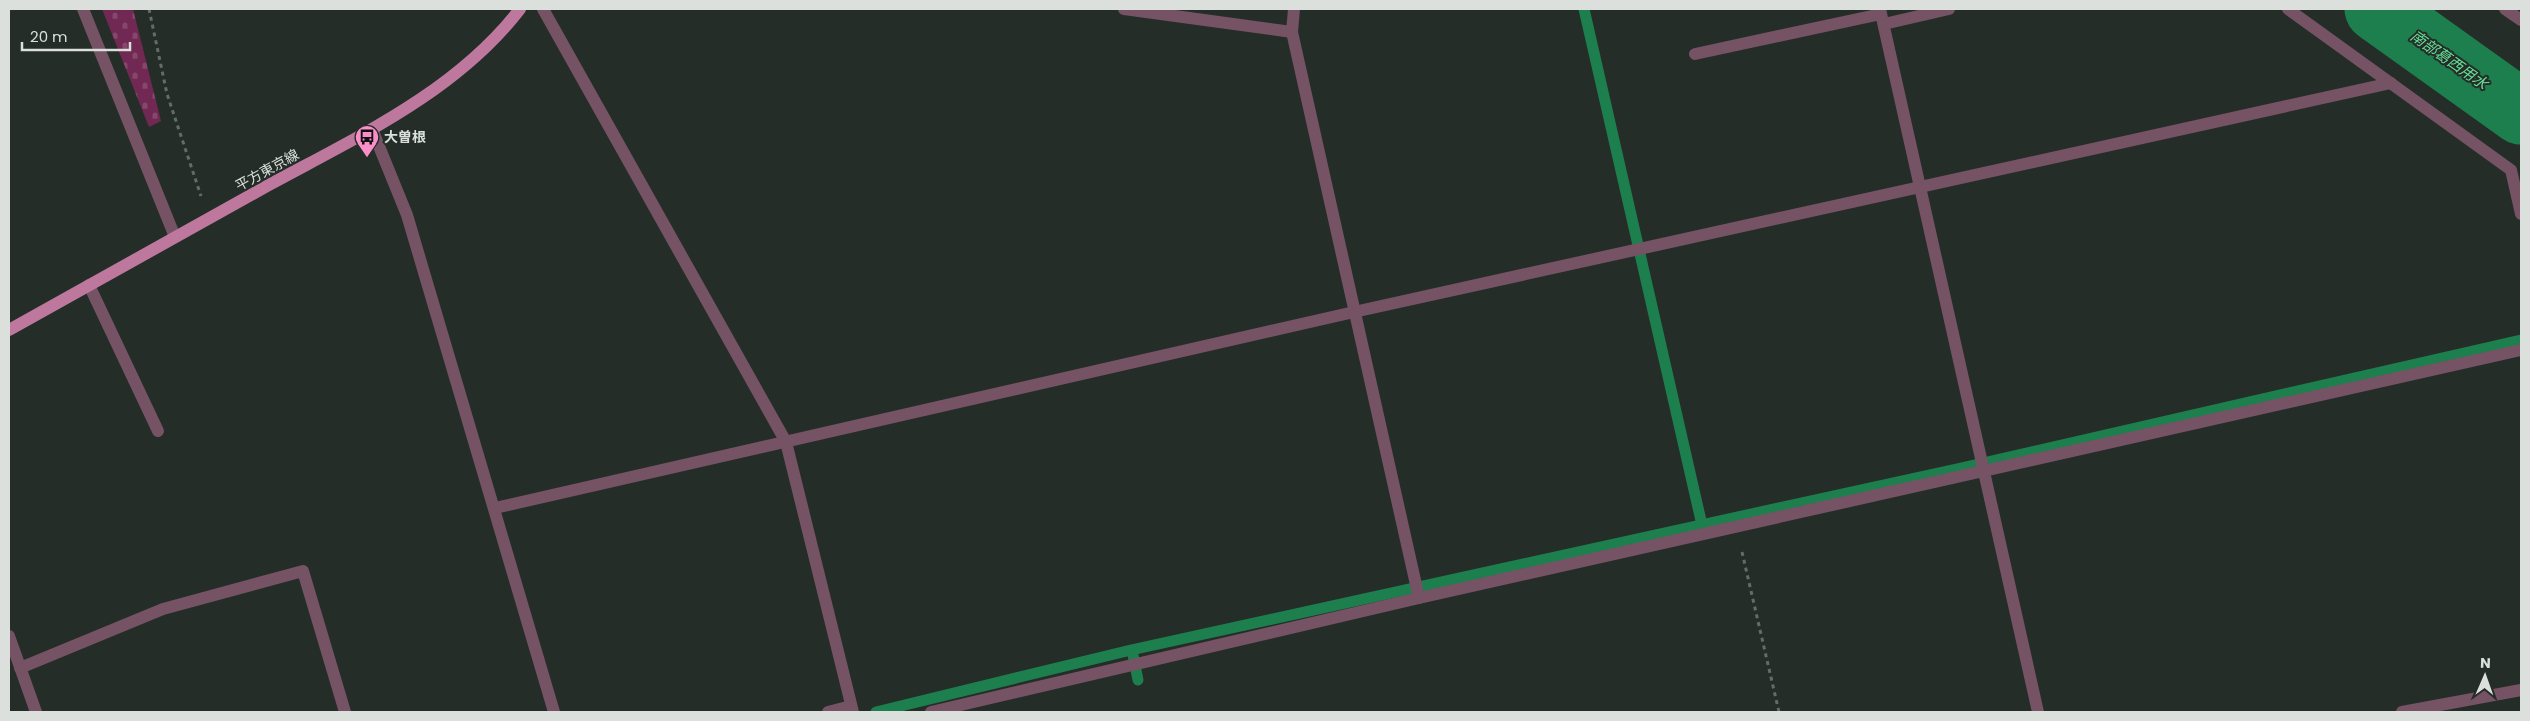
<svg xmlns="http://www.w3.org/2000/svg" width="2530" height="721" font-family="Poppins,'Noto Sans JP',sans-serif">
  <defs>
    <pattern id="cemetery-stones" width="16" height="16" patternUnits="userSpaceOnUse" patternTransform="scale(1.25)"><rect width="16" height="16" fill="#712853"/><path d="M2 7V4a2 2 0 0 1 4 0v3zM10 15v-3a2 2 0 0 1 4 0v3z" fill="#85476b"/></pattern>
  </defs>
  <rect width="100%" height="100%" fill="#242d27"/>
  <path fill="url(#cemetery-stones)" d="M102,9H133L161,121L149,127Z"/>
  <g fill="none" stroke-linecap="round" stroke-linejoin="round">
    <g stroke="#1d7f4d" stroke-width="11">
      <path d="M1584,9L1702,525"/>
      <path d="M1133,655L1138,680"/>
      <path d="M876,712L1131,650L1961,468L2521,340"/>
    </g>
    <path stroke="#1d7f4d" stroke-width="65" d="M2377,9L2521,112"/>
    <g stroke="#646c66" stroke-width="3" stroke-dasharray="4 4" stroke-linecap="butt">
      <path d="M149,9L167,94L201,196"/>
      <path d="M1742,552L1779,712"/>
    </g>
    <g stroke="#755264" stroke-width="12">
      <path d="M83,9L175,237"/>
      <path d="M543,9L786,442L853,712"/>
      <path d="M1124,9L1292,32"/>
      <path d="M1880,9L2038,712"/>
      <path d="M2288,9L2511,170L2521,214"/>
      <path d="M2505,9L2521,20"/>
      <path d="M1884,24L1949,9"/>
      <path d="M1695,54L1881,14"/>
      <path d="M372,129L407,215L554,712"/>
      <path d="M89,285L158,431"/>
      <path d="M495,508L1354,312L2391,83"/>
      <path d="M1419,598L2521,350"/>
      <path d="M9,636L36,712"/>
      <path d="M20,668L163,609L303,571L345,712"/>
      <path d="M828,712L851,706"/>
      <path d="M931,712L1419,598L1292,32L1294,9"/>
      <path d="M2402,712L2521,690"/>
    </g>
    <path stroke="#be789e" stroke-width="12" d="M9,330C95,282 181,234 267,186C357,137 456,92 520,9"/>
  </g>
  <defs>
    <g id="bus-pin" transform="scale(1.25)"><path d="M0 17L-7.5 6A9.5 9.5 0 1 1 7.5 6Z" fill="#f98fca" stroke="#242d27"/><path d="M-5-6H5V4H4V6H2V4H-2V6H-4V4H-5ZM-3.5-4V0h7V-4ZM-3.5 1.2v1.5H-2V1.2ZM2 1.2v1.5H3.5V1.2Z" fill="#111"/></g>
  </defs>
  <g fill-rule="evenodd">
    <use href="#bus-pin" x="367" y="137"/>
  </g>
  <g text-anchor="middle" stroke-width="4" stroke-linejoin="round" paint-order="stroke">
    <g font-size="14" font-weight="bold" fill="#dbe0dc" stroke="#242d27" text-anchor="start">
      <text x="384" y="142">大曽根</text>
    </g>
    <g font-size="14" fill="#dbe0dc" stroke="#242d27">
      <text transform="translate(267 170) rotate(-29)" y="5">平方東京線</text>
    </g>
    <g font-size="15" font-style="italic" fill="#66df99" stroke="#242d27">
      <text transform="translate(2449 60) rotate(35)" y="5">南部葛西用水</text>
    </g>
  </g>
  <rect width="2530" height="721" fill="none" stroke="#dbe0dc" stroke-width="20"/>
  <g transform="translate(2485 676) rotate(2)" stroke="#242d27" stroke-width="4" paint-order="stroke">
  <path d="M0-4L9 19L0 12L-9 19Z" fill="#dbe0dc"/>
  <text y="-8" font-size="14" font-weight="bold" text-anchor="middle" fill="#dbe0dc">N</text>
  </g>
  <path d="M22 42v8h108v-8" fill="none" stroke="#dbe0dc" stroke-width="2.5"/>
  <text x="30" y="42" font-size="15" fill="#dbe0dc" stroke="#242d27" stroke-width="4" paint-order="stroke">20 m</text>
</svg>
